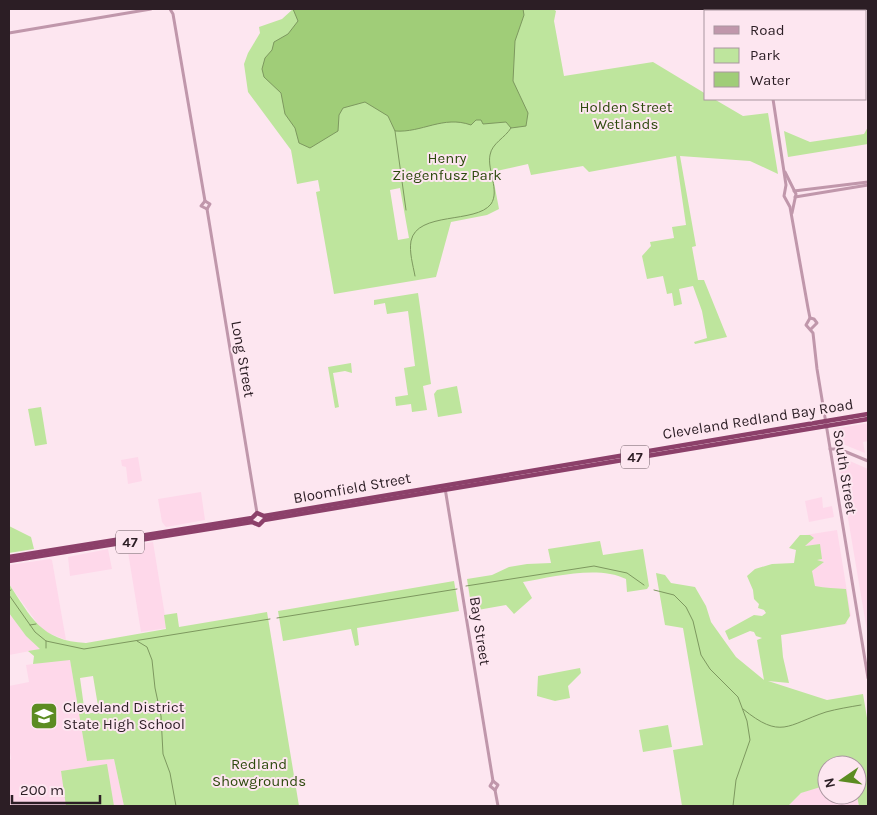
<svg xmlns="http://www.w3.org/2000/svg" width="877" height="815" font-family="Karla,sans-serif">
  <rect width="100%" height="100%" fill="#fde6f0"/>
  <g fill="#fed8ea">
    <path d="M868,423V441L863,442L865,453L835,441L833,429Z"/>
    <path d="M138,457L142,481L128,484L126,467L122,466L121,460Z"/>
    <path d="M843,458L868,469V637L839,465V460Z"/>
    <path d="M201,492L205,520L166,527L162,522L158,499Z"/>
    <path d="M822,497L823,508L832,506L834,517L809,522L805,501Z"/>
    <path d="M837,530L851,616L846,617L847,624L815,629L799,536Z"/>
    <path d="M153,542L167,628L141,632L127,546Z"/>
    <path d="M108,549L112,569L70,576L68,557Z"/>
    <path d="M50,559L52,560L66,640L43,631L9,584V565Z"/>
    <path d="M9,613L26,636L41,649L9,655Z"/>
    <path d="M67,659L70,660L87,761L114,759L124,806H9V760L11,759L9,746V686L29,682L26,665Z"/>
    <path d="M824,784L827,785V795H837L839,797L857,795L859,806H788L801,793Z"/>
  </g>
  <g fill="#bee59d" fill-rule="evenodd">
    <path d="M293,9H553L556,11L554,21L564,76L653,62L706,94V99H714L743,116L768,113L778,174L750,161L680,156L696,246L692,247L698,280H704L727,337L695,344L694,342L707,338L702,311L693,286L679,289L682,304L674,306L672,293L667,294L663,276L647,279L642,256L651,246L650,242L674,238L672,227L686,225L676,156L589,172L583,166L531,175L528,164L492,172L499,209L487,215L451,222L436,277L334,294L316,192L320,191L318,180L297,184L291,150L248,92L244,64L248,53L260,33L259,27L282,19ZM400,188L409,238L398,240L390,190Z"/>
    <path d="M868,127V144L788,157L784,131L810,142L864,134Z"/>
    <path d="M418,293L431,384L423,386L427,410L412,412L411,404L396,406L395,397L408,395L404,368L415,366L408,311L387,314L385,303L374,305V300Z"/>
    <path d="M351,363L352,373L345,371L333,373L339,407L335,408L328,367Z"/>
    <path d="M457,386L462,413L438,417L434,394L437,390Z"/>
    <path d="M41,407L47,444L35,446L28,409Z"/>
    <path d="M9,526L31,537L34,549L9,553Z"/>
    <path d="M800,535H810L814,538L805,546L820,544L822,559L817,560L824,562L812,571L815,586C825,588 836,588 846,589L850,616L845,624L781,635L783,657L789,683L768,681L827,700L863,694L868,724V806H859L857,796L839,797L837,795H857V765H827V785L801,793L788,806H682L673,750L703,745L683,628L665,625L656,573L665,575L671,583L695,587L706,606L711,622L736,657L764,680L757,640L762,638L756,636L754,632L750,631L729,640L725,631L754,615L762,616L766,613L764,610L758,608L759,604L754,599L753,590L747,576L755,569L772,564L794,563L796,550L789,548Z"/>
    <path d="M600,541L603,555L643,549L649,586L647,589L627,592L626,579C598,565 552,577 523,582L532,598L514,614L506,605L472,611L467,579L492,575L509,567L527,564L551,563L548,549Z"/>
    <path d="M454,581L459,611L357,628L359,645L355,646L351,629L283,641L278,611Z"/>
    <path d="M9,584C31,617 41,641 86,643L166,629L164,615L177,613L179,627L267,612L299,806H124L114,759L87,761L70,660L33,664L34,656L28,651L40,649L26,636L9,613ZM93,676L99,712L85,714L80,678Z"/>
    <path d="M580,668L581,673L568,686L570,698L555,701L537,696L538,676Z"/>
    <path d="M668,725L672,747L643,752L639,730Z"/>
    <path d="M107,764L114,806H66L61,771Z"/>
  </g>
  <path fill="#a0cd78" stroke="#7d985f" d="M293,9H523L524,15L515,41L513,81L528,113L526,126L511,128L506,122L483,124L481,120H476L471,125C443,115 422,133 395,131L388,116L365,102L343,108L339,115L338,131L310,148L299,143L295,128L285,114L281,93L264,77L262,69L265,58L272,50L274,42L288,34L298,21Z"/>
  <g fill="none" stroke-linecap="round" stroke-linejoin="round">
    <g stroke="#7d985f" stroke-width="1">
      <path d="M395,131L406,210"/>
      <path d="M415,276C413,265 409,252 411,241C417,211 476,224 491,204C500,191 487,170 490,155C492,143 505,138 511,128"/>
      <path d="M466,586L594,566L627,573L644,585"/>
      <path d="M654,590L674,595L686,607L693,621L701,655L710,669L738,697L747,721L750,740L736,780L733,806"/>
      <path d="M9,591L11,590"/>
      <path d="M9,595L35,632L46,641L84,649L270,619"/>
      <path d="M277,618L457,589"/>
      <path d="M30,625L36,624"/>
      <path d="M46,641V648"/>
      <path d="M137,641L147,647L152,660L155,688L161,716L163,754L170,773L176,806"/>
      <path d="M743,709C781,740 787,725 826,712C837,709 849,707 861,705"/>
    </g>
    <g stroke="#c097ab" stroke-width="3">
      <path d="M170,9L173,14L205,201"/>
      <path d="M759,9V11"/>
      <path d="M9,33L151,9"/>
      <path d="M773,99L786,185L784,196L790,207L808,308L810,318L806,325L813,333L817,369L868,678"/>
      <path d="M785,172L796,194L792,213"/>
      <path d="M794,191L868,182"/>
      <path d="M795,197L868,185"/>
      <path d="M205,201L201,206L207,209"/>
      <path d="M205,201L210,204L207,209"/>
      <path d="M207,209L257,513"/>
      <path d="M810,318L814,319L817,323L811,329"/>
      <path d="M830,449H839L868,461"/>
      <path d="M445,488L493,781"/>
      <path d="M493,781L498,785L495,790"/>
      <path d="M493,781L490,786L495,790"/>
      <path d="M495,790L498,806"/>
    </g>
    <g stroke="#8c406a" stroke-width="4.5">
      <path d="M9,557L252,518L257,513L264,516L868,414"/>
      <path d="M9,561L252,522L259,525L264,520L868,419"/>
    </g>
  </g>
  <defs>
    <g id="school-square" transform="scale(1.4375)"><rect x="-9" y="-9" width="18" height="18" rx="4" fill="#5b8c22" stroke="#fde6f0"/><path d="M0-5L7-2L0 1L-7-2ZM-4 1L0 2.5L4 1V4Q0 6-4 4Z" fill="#fff"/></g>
  </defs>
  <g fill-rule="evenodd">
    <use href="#school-square" x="44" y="716"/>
  </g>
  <g text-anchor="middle" stroke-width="4" stroke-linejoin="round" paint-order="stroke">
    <g fill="#fde6f0" stroke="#6b5a62" stroke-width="1">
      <rect x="621" y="445.5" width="28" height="23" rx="4"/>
      <rect x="116" y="530.5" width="28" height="23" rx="4"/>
    </g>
    <g font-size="14" font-weight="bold" fill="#2c1e25">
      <text x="635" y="462">47</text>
      <text x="130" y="547">47</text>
    </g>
    <g font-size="15" fill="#2e4a0e" stroke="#fde6f0">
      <text x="626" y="112">Holden Street<tspan x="626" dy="17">Wetlands</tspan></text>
      <text x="447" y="163">Henry<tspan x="447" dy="17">Ziegenfusz Park</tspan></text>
      <text x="259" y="769">Redland<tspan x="259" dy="17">Showgrounds</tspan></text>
    </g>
    <g font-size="15" fill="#2c1e25" stroke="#fde6f0">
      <text transform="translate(243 359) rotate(80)" y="5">Long Street</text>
      <text transform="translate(758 419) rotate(-9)" y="5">Cleveland Redland Bay Road</text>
      <text transform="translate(845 472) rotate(81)" y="5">South Street</text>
      <text transform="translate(352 488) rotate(-10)" y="5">Bloomfield Street</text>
      <text transform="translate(480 631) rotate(81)" y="5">Bay Street</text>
    </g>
    <g font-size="15" fill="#2c1e25" stroke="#fde6f0" text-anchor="start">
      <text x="63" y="712">Cleveland District<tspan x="63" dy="17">State High School</tspan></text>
    </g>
  </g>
  <rect width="877" height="815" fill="none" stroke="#2c1e25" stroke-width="20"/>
  <rect x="704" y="10" width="162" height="90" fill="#fde6f0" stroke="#a9969f"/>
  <rect x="714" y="26" width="25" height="8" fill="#c097ab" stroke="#a9969f"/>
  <text x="750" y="35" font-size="15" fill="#2c1e25">Road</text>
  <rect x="714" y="48" width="25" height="15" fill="#bee59d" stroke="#a9969f"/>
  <text x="750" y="60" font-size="15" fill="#2c1e25">Park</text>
  <rect x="714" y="72" width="25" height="15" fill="#a0cd78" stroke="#a9969f"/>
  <text x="750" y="85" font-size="15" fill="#2c1e25">Water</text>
  <g transform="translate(842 780) rotate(257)"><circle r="24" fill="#fde6f0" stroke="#a9969f"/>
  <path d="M0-4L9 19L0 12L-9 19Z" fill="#5b8c22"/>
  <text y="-8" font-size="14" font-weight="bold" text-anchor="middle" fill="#2c1e25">N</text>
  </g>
  <path d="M12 795v8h88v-8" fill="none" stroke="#2c1e25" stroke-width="2.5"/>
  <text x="20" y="795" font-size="15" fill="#2c1e25" stroke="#fde6f0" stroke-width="4" paint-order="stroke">200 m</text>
</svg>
